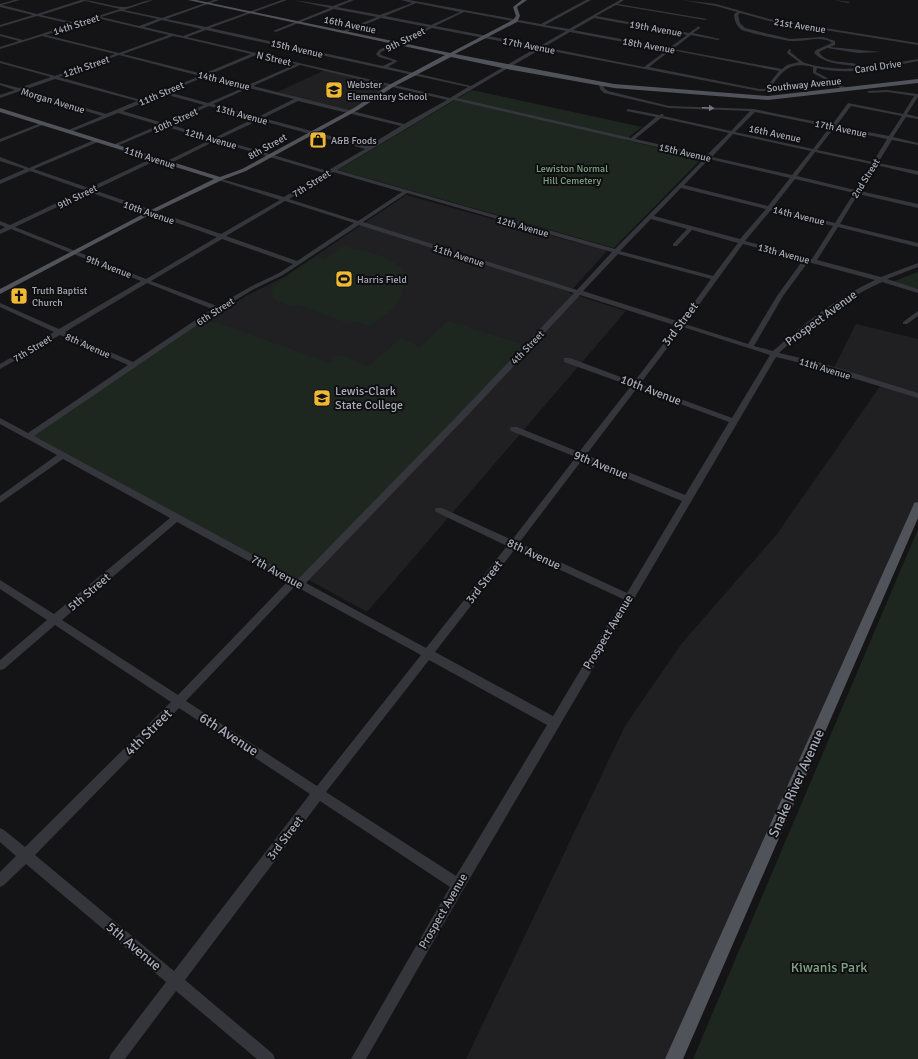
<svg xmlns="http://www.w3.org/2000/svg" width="918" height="1059" font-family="Signika,sans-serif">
  <rect width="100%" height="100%" fill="#141416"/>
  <g fill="#202023">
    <path d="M325,70L391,86L351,112L275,93Z"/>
    <path d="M406,195L607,251L569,293L626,311L367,612L300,575L146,363L246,296L284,277Z"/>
    <path d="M856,324L918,339V506L674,1059H466L625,726L682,643L777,534L881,385L833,370Z"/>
  </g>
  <g fill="#1e2620">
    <path d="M472,90L642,127L625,140L702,158L614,248L338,170Z"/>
    <path d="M343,246C363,251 388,254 403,270C403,276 403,283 403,289C401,306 381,317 369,326L354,321L350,324L298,304L293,307L273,299L272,287L315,257L324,260Z"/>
    <path d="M918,272V290L892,282Z"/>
    <path d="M204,318L330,363L338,354L368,366L401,338L419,347L448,321L528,346L299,584L28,436Z"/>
    <path d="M918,529V1059H693Z"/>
  </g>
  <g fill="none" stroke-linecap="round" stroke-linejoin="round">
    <g fill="#35363b" fill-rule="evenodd">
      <path d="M14,0H20L2,5L37,14L81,0C94,0 116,8 125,7C135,6 143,0 153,0L124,10L162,18L214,0H219L166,19L206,27L282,0H287L210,28L383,66L393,61L379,57L376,54L379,50L428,27L381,18L344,33L343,31L377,17L334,9L276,32L273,31L330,8L293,0L333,6L349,0H354L337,7L380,15L412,3L401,0H409L541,24L586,0H591L545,25L569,29L620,0H624L618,4L707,19L705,20L616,5L596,16L689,33L699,26L700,28L693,33L720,39L718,40L691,35L673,49L782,69L787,65L799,62L787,53L789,49L791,50L790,52C795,55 800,61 805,63C842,75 881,65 918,59V61C885,67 850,76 817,68L816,72L846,88L844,90L813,73V67C788,61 782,72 768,91H759L541,49L457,98L631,138L656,117L626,111L628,109L659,115L662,114L664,115L663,116L731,131L750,111L669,108L604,93L600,89L599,83H603L604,88L608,91L669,106L754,109L832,125L848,103L903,114L914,96L887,92L869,93L867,91L887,90L918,94V97L907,114L918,117V119L906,117L893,137L918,143V145L892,140L878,163L918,171V175L876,165L860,191L918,204V208L858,194L840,224L918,243V247L838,227L817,260L881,277L918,263V267L887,279L918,289V293L882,282C844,299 810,324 779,353L818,362L918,393V398L813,366L776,357L463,890L366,1059H351L450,887L320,801L185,980L273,1054L275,1059H257L176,991L125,1059H109L111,1054L166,982L26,864L4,885L0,887V872L16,856L0,842V828L4,830L25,847L171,702L55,625L4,669L0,670V660L47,620L0,589V580L54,614L170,518L63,459L0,503V496L57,455L0,424V418L28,433L128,365L60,335L0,369V364L54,332L0,307V303L59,329L141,281L11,229L0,234V230L5,227L0,225V221L10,225L84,190L30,171L0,184V180L25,169L0,161V157L29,168L94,140H98V142L34,169L89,188L153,158H157V160L94,190L221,234L280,200L218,180V178L284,197L324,173L215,141L167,165L164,163L165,162L210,140L164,126L115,147H113V145L159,125L118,113L68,133H66V131L102,116L20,91L0,98V95L15,90L0,85V83L19,88L51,77L0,63V61L55,76L115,54L42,36L0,49V47L19,41L0,36V34L23,40L72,24L37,16L0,27V25L33,15L0,7V4ZM85,1L120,9L76,23L41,15ZM416,3L460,12L431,25L385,16ZM120,11H121L158,19L139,26L101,17ZM464,12L566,31L540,46L435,26ZM97,18L169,35L119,53L46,35ZM594,18L687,35L669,48L573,30ZM162,20L202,29L183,36L144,27ZM432,28L536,48L471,86L388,67L398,61L381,55L380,54L381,52ZM206,30L468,87L450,98L187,37ZM570,32L667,50L644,67L544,47ZM173,36L183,38L251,54L203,74L123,54ZM671,50L779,71L765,89H759L649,67ZM119,55L200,76L141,100L59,77ZM256,55L296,64L248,85L208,75ZM300,65L447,100L404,124L253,86ZM204,77L245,87L208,103L168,92ZM55,79L137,101L106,114L24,90ZM249,88L294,99L258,117L213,104ZM164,94L204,105L163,123L123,111ZM454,100L705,158L615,249L337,170ZM298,101L401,126L368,146L263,118ZM209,106L255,118L214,138L168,124ZM851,106L902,116L889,136L836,126ZM755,112L830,127L813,149L735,132ZM661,118L729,133L707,155L635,139ZM259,120L365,149L327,171L219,139ZM834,128L887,139L873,162L817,150ZM733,134L811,151L792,175L712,157ZM815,152L871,164L855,190L797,176ZM709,159L790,178L768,206L684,185ZM333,172L402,192L358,221L289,199ZM795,179L854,193L835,223L773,207ZM681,188L766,209L740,239L654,216ZM89,192L217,237L146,279L15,227ZM407,193L597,248L612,252L577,290L363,222ZM285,201L354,223L297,261L226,236ZM771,210L833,226L812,259L745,241ZM651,219L687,229L673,244V246H677L692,230L738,243L713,276L620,251ZM359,225L574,293L462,411L298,579L34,436L219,310L254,289L283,275ZM222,239L293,264L279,273L250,287L217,306L151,281ZM743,244L803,260L777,296L748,344L685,324ZM618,254L711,279L680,322L583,291ZM808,262L875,280C837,298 804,323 773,351L754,346L783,296ZM147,283L212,309L133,362L65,332ZM580,295L677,326L634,382L570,358H564V362L631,386L579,452L517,427H511L510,429L511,431L576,457L512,540L442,508H436L435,510L436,512L507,546L426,648L306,583L468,415ZM683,327L770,355L732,418L640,384ZM637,388L729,422L685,495L586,455ZM582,460L682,501L627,593L519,543ZM177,522L287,582L178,695L62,620ZM515,549L623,599L553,716L435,652ZM295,586L421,655L317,786L186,701ZM429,660L547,725L456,876L326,792ZM179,708L310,794L174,971L35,855Z"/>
      <path d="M682,0L716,4L769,19L918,43V45L769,21L740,13L738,15L740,23L745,28L790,39L823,37L835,41V45L830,47L881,52L858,53L827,48L819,52C825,65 850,60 862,66L860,67C845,64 826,65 814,53L816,50L832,43C822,35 805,42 793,41C786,41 749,33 742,30C737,27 734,20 734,14L737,12L716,6Z"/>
      <path d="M834,0L850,2L848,3Z"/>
      <path d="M41,123L45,124L0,142V139Z"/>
      <path d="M918,311V316L907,324H903V322Z"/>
    </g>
    <g fill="#51535a" fill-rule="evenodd">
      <path d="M188,0H196L450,53L513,20L516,16L513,7L522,0H527L517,7L520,16L517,22L455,54L614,84L768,96L918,79V83L768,100L614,88L507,69L451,57L393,87L358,110L246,171L222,180L153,213L0,294V289L149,211L214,179L0,112V108L220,177L242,169L354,108L389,85L445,55Z"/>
      <path d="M918,502V518L683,1059H665L913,506L914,503Z"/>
    </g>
  </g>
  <defs><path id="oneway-solid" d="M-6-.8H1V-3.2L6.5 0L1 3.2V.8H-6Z"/></defs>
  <use fill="#73767f" href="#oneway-solid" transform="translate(708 108) rotate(2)"/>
  <defs>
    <g id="school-square" transform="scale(0.9)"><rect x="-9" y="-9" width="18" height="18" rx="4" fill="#eeb934" stroke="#0f0f11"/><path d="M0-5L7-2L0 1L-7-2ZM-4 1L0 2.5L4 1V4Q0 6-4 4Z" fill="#111"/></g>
    <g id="shop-square" transform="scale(0.9)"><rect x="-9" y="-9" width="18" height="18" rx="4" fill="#eeb934" stroke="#0f0f11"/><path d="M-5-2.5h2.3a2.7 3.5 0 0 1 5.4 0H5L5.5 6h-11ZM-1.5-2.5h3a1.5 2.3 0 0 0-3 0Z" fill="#111"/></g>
    <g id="stadium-square" transform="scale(0.9)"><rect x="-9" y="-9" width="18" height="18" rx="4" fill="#eeb934" stroke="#0f0f11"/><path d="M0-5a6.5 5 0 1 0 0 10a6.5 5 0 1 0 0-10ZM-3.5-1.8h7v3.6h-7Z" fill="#111"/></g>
    <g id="church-square" transform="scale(0.9)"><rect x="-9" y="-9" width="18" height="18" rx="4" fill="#eeb934" stroke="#0f0f11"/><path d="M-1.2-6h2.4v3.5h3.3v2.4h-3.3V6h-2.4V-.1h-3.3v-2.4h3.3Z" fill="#111"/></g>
    <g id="university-square" transform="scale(0.9)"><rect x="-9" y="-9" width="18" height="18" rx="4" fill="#eeb934" stroke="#0f0f11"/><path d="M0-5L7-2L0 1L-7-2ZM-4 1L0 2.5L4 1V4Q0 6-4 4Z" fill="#111"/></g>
  </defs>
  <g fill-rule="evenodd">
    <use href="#school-square" x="334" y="90"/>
    <use href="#shop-square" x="318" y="140"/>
    <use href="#stadium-square" x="344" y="279"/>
    <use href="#church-square" x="19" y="296"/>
    <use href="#university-square" x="322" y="398"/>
  </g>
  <g text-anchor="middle" stroke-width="4" stroke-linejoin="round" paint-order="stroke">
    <g font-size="10" fill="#a6aab6" stroke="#0f0f11">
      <text transform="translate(76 24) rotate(-18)" y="4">14th Street</text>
      <text transform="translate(350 24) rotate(12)" y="4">16th Avenue</text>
      <text transform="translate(800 25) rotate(9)" y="4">21st Avenue</text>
      <text transform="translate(656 28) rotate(10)" y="4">19th Avenue</text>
      <text transform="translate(405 39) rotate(-26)" y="4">9th Street</text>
      <text transform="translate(529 45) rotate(11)" y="4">17th Avenue</text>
      <text transform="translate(649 45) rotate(10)" y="4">18th Avenue</text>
      <text transform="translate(297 48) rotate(13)" y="4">15th Avenue</text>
      <text transform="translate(274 58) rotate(13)" y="4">N Street</text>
      <text transform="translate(86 66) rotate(-19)" y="4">12th Street</text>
      <text transform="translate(878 66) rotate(-8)" y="4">Carol Drive</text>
      <text transform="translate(224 80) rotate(14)" y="4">14th Avenue</text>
      <text transform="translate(804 84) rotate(-6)" y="4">Southway Avenue</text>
      <text transform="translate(161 93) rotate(-23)" y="4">11th Street</text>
      <text transform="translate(53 100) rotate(17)" y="4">Morgan Avenue</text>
      <text transform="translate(242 114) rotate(15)" y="4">13th Avenue</text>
      <text transform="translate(175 120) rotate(-24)" y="4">10th Street</text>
      <text transform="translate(841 128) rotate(12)" y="4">17th Avenue</text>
      <text transform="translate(775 133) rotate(12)" y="4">16th Avenue</text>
      <text transform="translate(211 138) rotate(16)" y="4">12th Avenue</text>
      <text transform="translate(267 146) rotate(-29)" y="4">8th Street</text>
      <text transform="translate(685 152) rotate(13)" y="4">15th Avenue</text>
      <text transform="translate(150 157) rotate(18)" y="4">11th Avenue</text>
      <text transform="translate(865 178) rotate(-58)" y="4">2nd Street</text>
      <text transform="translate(311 183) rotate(-32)" y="4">7th Street</text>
      <text transform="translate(77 196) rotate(-26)" y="4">9th Street</text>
      <text transform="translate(149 212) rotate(19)" y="4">10th Avenue</text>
      <text transform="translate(799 215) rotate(14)" y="4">14th Avenue</text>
      <text transform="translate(523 226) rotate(16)" y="4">12th Avenue</text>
      <text transform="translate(784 253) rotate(15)" y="4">13th Avenue</text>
      <text transform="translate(459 255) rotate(18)" y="4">11th Avenue</text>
      <text transform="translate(109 266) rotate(21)" y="4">9th Avenue</text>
      <text transform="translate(215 311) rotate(-33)" y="4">6th Street</text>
      <text transform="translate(88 345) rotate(24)" y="4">8th Avenue</text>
      <text transform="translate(527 347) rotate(-46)" y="4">4th Street</text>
      <text transform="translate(32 348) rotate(-31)" y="4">7th Street</text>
      <text transform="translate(825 368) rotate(17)" y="4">11th Avenue</text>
    </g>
    <g font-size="10" fill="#a6aab6" stroke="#0f0f11" text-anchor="start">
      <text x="347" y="88">Webster<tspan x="347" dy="12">Elementary School</tspan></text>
      <text x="331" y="144">A&amp;B Foods</text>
      <text x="357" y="283">Harris Field</text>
      <text x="32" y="294">Truth Baptist<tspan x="32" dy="12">Church</tspan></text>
    </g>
    <g font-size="10" fill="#7da181" stroke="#0f0f11">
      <text x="572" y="172">Lewiston Normal<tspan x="572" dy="12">Hill Cemetery</tspan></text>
    </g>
    <g font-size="12" fill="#a6aab6" stroke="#0f0f11">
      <text transform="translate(821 318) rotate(-36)" y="4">Prospect Avenue</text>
      <text transform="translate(680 324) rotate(-53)" y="4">3rd Street</text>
      <text transform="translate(651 390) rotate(21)" y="4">10th Avenue</text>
      <text transform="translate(601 465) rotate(22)" y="4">9th Avenue</text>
      <text transform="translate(534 554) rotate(25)" y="4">8th Avenue</text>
      <text transform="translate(277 572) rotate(29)" y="4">7th Avenue</text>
      <text transform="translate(484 582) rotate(-52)" y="4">3rd Street</text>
      <text transform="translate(89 592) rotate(-40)" y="4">5th Street</text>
      <text transform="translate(608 632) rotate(-59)" y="4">Prospect Avenue</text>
      <text transform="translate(285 838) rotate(-53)" y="4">3rd Street</text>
      <text transform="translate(443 911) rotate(-60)" y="4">Prospect Avenue</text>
    </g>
    <g font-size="12" fill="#a6aab6" stroke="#0f0f11" text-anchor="start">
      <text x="335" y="395">Lewis-Clark<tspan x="335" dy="14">State College</tspan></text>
    </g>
    <g font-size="14" fill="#a6aab6" stroke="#0f0f11">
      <text transform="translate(148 732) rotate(-45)" y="5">4th Street</text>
      <text transform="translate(229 734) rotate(33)" y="5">6th Avenue</text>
      <text transform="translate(796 783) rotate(-66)" y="5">Snake River Avenue</text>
      <text transform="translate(134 946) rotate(40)" y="5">5th Avenue</text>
    </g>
    <g font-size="14" fill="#7da181" stroke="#0f0f11">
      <text x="829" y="972">Kiwanis Park</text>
    </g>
  </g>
</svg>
